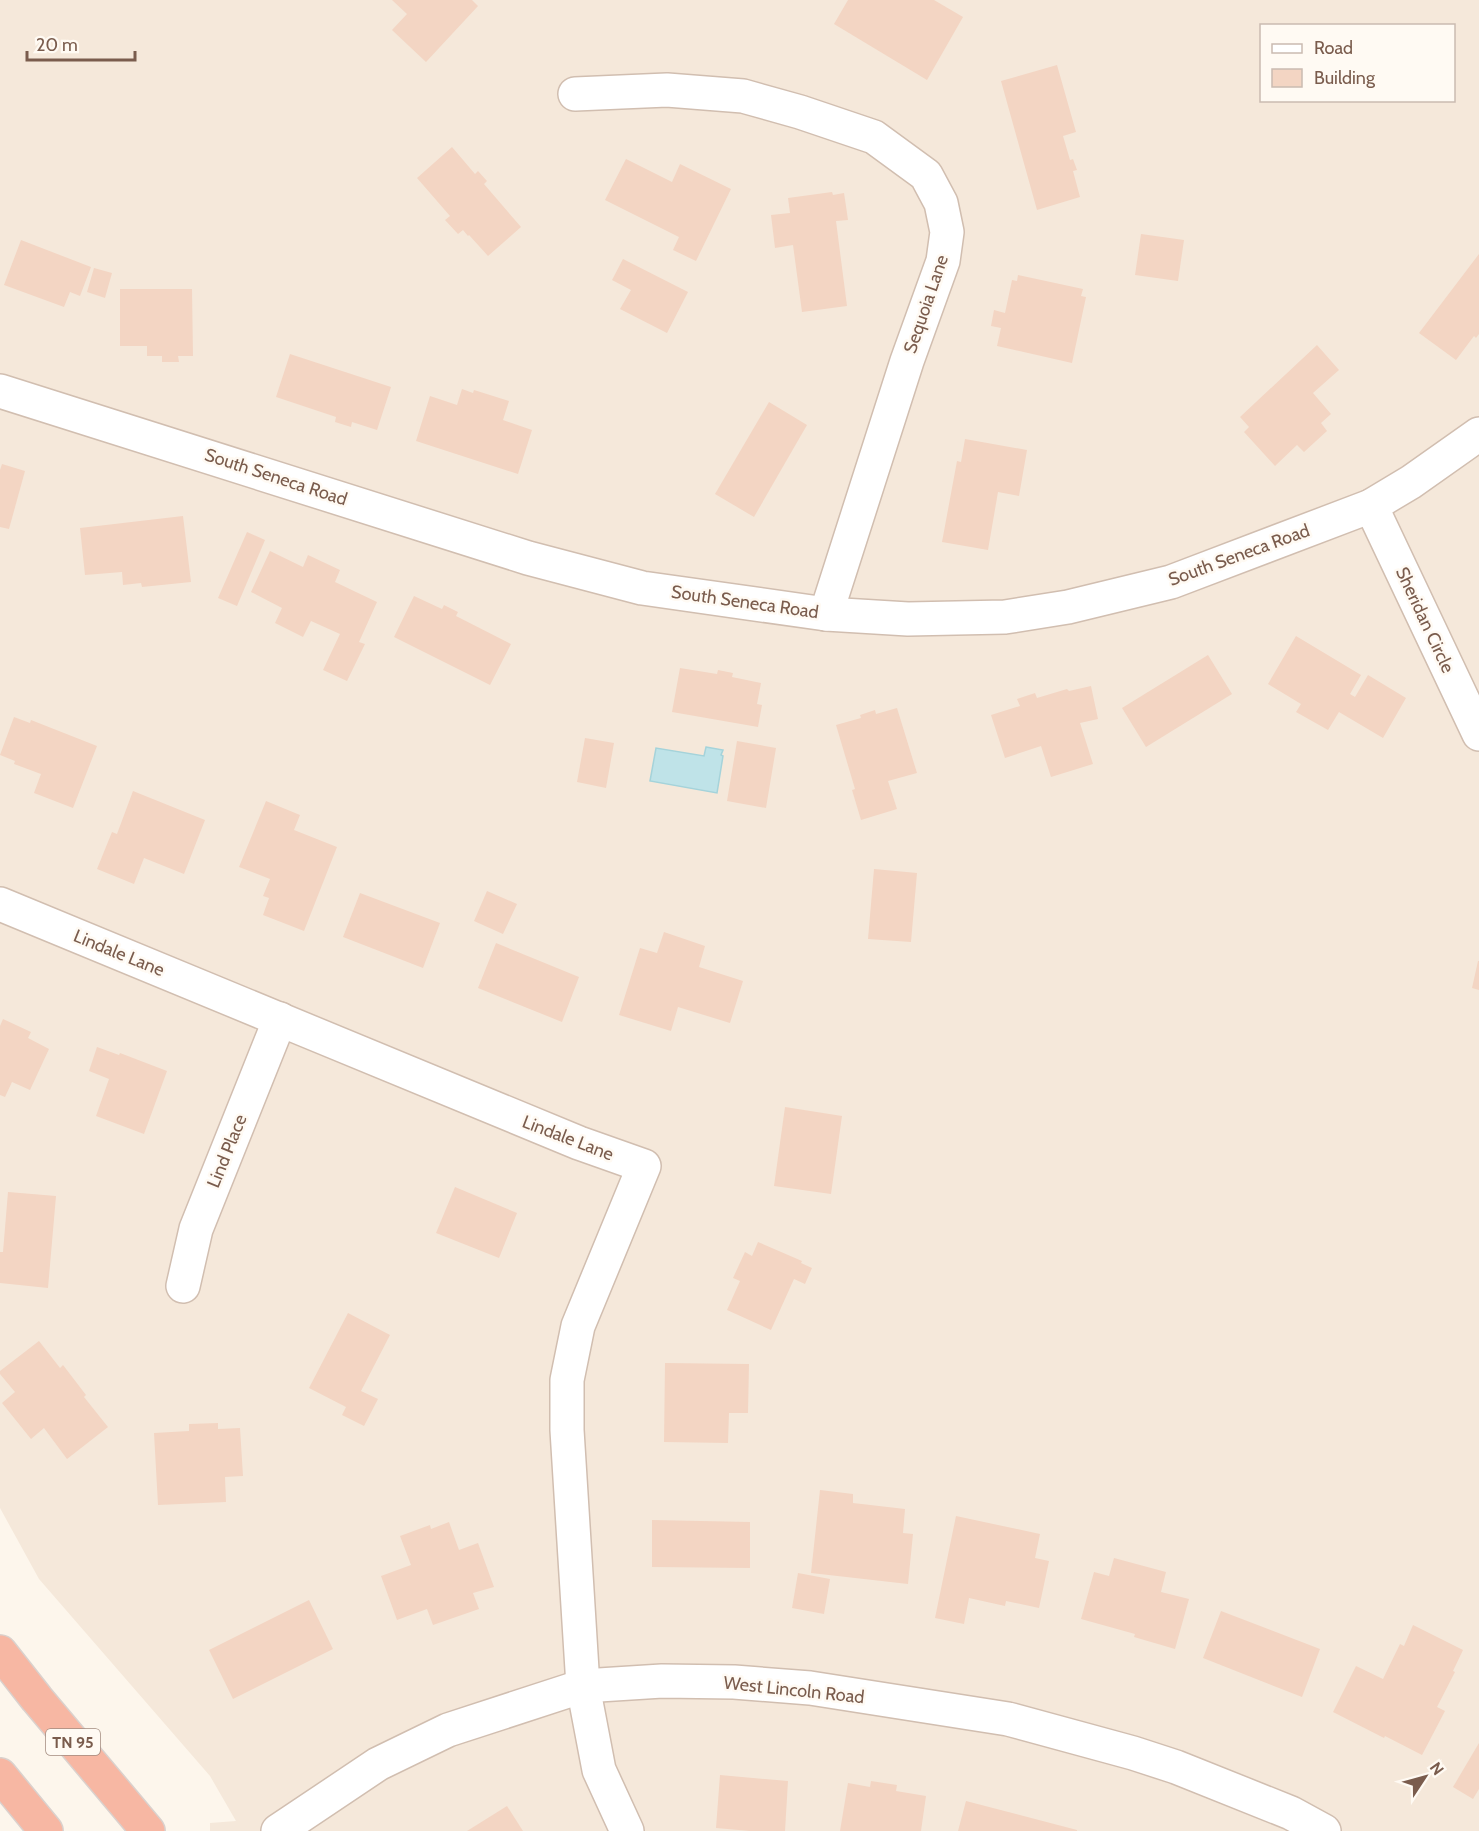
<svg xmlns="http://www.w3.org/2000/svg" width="1479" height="1831" font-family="Cabin,sans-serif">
  <rect width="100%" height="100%" fill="#fdf6ec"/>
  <path fill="#f5e8da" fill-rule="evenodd" d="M0,0H1479V1831H210V1823L236,1821L210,1776L39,1579L0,1508ZM1262,26H1454V100H1262Z"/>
  <path fill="#bfe3e8" stroke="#a5d3da" stroke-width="1.5" d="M706,747L723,750L721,755L723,756L717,793L650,781L656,748L704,756Z"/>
  <g fill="#f3d5c3">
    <path d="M392,0H472L478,6L426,62L392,30L407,14Z"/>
    <path d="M848,0H934L963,17L927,80L834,24Z"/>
    <path d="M1057,65L1076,132L1063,136L1070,160L1073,159L1077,170L1073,171L1080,197L1037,210L1001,81Z"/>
    <path d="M452,147L475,174L478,171L487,181L484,184L521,227L488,256L469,235L468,236L463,230L458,234L445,220L450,216L417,178Z"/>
    <path d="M626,159L672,182L680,164L731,189L696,261L673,250L679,237L605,200Z"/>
    <path d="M832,192L833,195L844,193L846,206L848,220L836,221L847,306L802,312L793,245L775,248L771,215L790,213L788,198Z"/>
    <path d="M1141,234L1184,240L1178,281L1135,275Z"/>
    <path d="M21,240L91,267L80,296L70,292L64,307L4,285Z"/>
    <path d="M1479,254V334L1476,338L1474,336L1456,360L1419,333Z"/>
    <path d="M623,259L688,292L667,333L620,309L631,290L612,280Z"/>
    <path d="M94,268L112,273L105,298L87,292Z"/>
    <path d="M1018,275L1083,289L1081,296L1086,297L1072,363L997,346L1001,328L991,326L994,310L1005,313L1012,280L1017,281Z"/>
    <path d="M120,289H192L193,356H178L179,362H162V356H147V346H120Z"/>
    <path d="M1317,345L1339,370L1313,393L1331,414L1321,423L1327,431L1304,452L1297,445L1275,466L1244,432L1249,427L1240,417Z"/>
    <path d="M290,354L391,387L377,430L352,422L351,427L335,422L336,417L276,397Z"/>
    <path d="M462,389L473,393L474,390L509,401L503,420L532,430L518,474L416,441L430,396L457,405Z"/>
    <path d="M769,402L807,425L754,517L715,494Z"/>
    <path d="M965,439L1027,450L1019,496L998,492L988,550L942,542L957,461L961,462Z"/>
    <path d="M2,464L25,471L9,529L0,527V470Z"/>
    <path d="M183,516L191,582L142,587L141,583L123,585L122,572L85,575L80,528Z"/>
    <path d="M247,532L265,540L237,606L218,598Z"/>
    <path d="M270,551L303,567L308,555L340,570L335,582L377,602L359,642L365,644L347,681L323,670L340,634L311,621L303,637L275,623L282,608L251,592Z"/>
    <path d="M414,596L442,609L444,605L458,612L456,616L511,644L490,685L394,637Z"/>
    <path d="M1296,636L1361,675L1350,694L1355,697L1368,675L1406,698L1383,738L1339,712L1328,730L1296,712L1301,704L1268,684Z"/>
    <path d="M1208,655L1232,694L1146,747L1122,708Z"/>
    <path d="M680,668L717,674L718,670L733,673L732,677L761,683L757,704L762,705L758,727L672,712Z"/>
    <path d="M1091,686L1098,719L1080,723L1093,764L1051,777L1041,746L1005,758L991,715L1020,706L1017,699L1035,693L1037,698L1067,689L1069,691Z"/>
    <path d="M897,708L917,773L888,781L897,809L861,820L852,790L855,789L836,725L861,718L860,715L875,710L876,714Z"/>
    <path d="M14,717L30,723L31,720L97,746L73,808L34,793L41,774L14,764L15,761L0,755Z"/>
    <path d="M585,738L614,743L606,788L577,782Z"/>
    <path d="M737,741L776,748L766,808L727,801Z"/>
    <path d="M133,791L205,820L184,874L144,858L134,884L97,869L112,832L117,834Z"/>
    <path d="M266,801L300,815L294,830L337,847L304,931L263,915L269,898L263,896L270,879L239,867Z"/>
    <path d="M874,869L917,873L911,942L868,939Z"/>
    <path d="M487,891L517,904L503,934L474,921Z"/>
    <path d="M360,893L440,923L423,968L343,937Z"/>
    <path d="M664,932L705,946L699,967L743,981L730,1023L678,1007L671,1031L619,1015L640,948L657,953Z"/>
    <path d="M496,943L579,977L562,1022L478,988Z"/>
    <path d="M1478,961H1479V990L1472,988Z"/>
    <path d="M3,1019L31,1032L28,1038L49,1049L30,1090L12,1082L5,1097L0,1095V1026Z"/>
    <path d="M97,1047L119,1055L120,1053L167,1071L144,1134L96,1116L109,1079L89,1071Z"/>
    <path d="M785,1107L842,1116L831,1194L774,1186Z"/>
    <path d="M455,1187L517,1213L499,1258L436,1233Z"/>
    <path d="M8,1192L56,1196L48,1288L0,1283V1252H3Z"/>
    <path d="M758,1242L802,1261L801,1263L812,1268L805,1284L794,1279L771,1330L727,1310L740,1281L733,1278L745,1252L752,1256Z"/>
    <path d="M348,1313L390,1335L361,1391L378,1399L364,1426L342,1415L346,1407L309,1388Z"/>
    <path d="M39,1341L60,1368L63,1365L86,1395L84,1397L108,1427L67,1459L44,1428L31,1439L2,1403L15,1392L0,1374V1371Z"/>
    <path d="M665,1363L749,1364L748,1413H729L728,1443L664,1442Z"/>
    <path d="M218,1423V1429L240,1428L243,1476L225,1477L226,1502L158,1505L154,1433L189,1431V1424Z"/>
    <path d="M820,1490L853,1494V1503L905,1509L903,1533L913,1534L908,1584L811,1573Z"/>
    <path d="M956,1516L1040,1534L1035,1558L1049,1561L1039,1608L1006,1601L1005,1606L969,1598L964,1624L935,1618Z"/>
    <path d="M652,1520L750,1522V1568L652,1567Z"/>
    <path d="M449,1522L459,1550L478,1543L494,1587L473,1593L479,1609L433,1625L427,1609L397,1620L381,1576L411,1565L400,1536L430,1525L431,1529Z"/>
    <path d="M1114,1558L1166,1572L1161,1592L1189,1599L1175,1649L1134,1637L1135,1634L1081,1619L1094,1572L1109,1576Z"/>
    <path d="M798,1573L830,1579L824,1614L792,1608Z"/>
    <path d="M309,1600L333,1649L233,1699L209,1650Z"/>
    <path d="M1221,1611L1320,1649L1302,1697L1203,1658Z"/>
    <path d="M1413,1625L1463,1650L1453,1671L1455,1672L1437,1707L1445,1711L1422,1755L1385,1736L1384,1738L1333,1712L1356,1666L1383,1679L1400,1644L1404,1646Z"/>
    <path d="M1479,1743V1789L1473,1799L1453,1787Z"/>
    <path d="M720,1775L788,1781L785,1831H750L716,1828Z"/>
    <path d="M871,1781L897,1785L896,1791L926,1796L921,1831H840L848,1783L870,1787Z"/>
    <path d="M966,1801L1077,1830V1831H958Z"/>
    <path d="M507,1806L523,1831H467Z"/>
  </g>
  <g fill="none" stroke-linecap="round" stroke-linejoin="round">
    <g stroke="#d1beb0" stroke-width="36">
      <g id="street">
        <path d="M575,94L667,90L743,96L800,112L874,137L926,175L941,203L947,232L943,261L907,361L826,614"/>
        <path d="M0,391L528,558L642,588L826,614L908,619L1005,617L1068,607L1171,582L1371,506L1411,482L1479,434"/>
        <path d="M1371,506L1479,734"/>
        <path d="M0,904L579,1143L644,1166L578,1326L567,1380V1430L583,1686L599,1770L627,1831"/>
        <path d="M183,1286L196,1229L280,1019"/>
        <path d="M278,1831L378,1764L448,1730L583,1686L662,1681L734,1682L810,1688L1008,1719L1133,1753L1176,1767L1291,1813L1324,1831"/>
      </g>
    </g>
    <g stroke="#dad1cd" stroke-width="36">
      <g id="highway">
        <path d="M0,1652L37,1699L148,1831"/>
        <path d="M0,1775L46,1831"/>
      </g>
    </g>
    <use href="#street" stroke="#fff" stroke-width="33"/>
    <use href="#highway" stroke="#f7b7a3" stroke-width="33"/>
  </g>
  <g text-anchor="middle" stroke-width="5" stroke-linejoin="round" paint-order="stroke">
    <rect fill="#fffaf3" stroke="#a28b7f" stroke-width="1.5" x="46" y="1729" width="54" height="26" rx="4.5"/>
    <g font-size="16" font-weight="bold" fill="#7a5c4d">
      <text x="73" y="1748">TN 95</text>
    </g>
    <g font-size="18" fill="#7a5c4d" stroke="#fffaf3">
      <text transform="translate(926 304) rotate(-71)" y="6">Sequoia Lane</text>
      <text transform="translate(276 477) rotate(18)" y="6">South Seneca Road</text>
      <text transform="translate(1239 555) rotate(-20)" y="6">South Seneca Road</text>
      <text transform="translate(745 602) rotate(8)" y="6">South Seneca Road</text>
      <text transform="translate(1425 620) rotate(65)" y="6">Sheridan Circle</text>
      <text transform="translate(119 953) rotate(22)" y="6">Lindale Lane</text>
      <text transform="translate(568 1138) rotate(21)" y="6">Lindale Lane</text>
      <text transform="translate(227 1151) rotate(-68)" y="6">Lind Place</text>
      <text transform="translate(794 1690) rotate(6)" y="6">West Lincoln Road</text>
    </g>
  </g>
  <rect x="1260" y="24" width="195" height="78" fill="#fffaf3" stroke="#cabbb1" stroke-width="1.5"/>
  <rect x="1272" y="44" width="30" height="9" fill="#ffffff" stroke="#cabbb1" stroke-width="1.5"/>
  <text x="1314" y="54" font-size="18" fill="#7a5c4d">Road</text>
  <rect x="1272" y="69" width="30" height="18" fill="#f3d5c3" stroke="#cabbb1" stroke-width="1.5"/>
  <text x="1314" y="84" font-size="18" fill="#7a5c4d">Building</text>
  <g transform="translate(1425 1777) rotate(54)" stroke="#fffaf3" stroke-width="4.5" paint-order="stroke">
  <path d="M0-4.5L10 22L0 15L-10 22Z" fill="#7a5c4d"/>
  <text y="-9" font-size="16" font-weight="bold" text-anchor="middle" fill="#7a5c4d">N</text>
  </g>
  <path d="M27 51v9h108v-9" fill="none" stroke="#7a5c4d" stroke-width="3"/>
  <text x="36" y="51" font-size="18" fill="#7a5c4d" stroke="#fffaf3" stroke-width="4.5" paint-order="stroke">20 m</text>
</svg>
